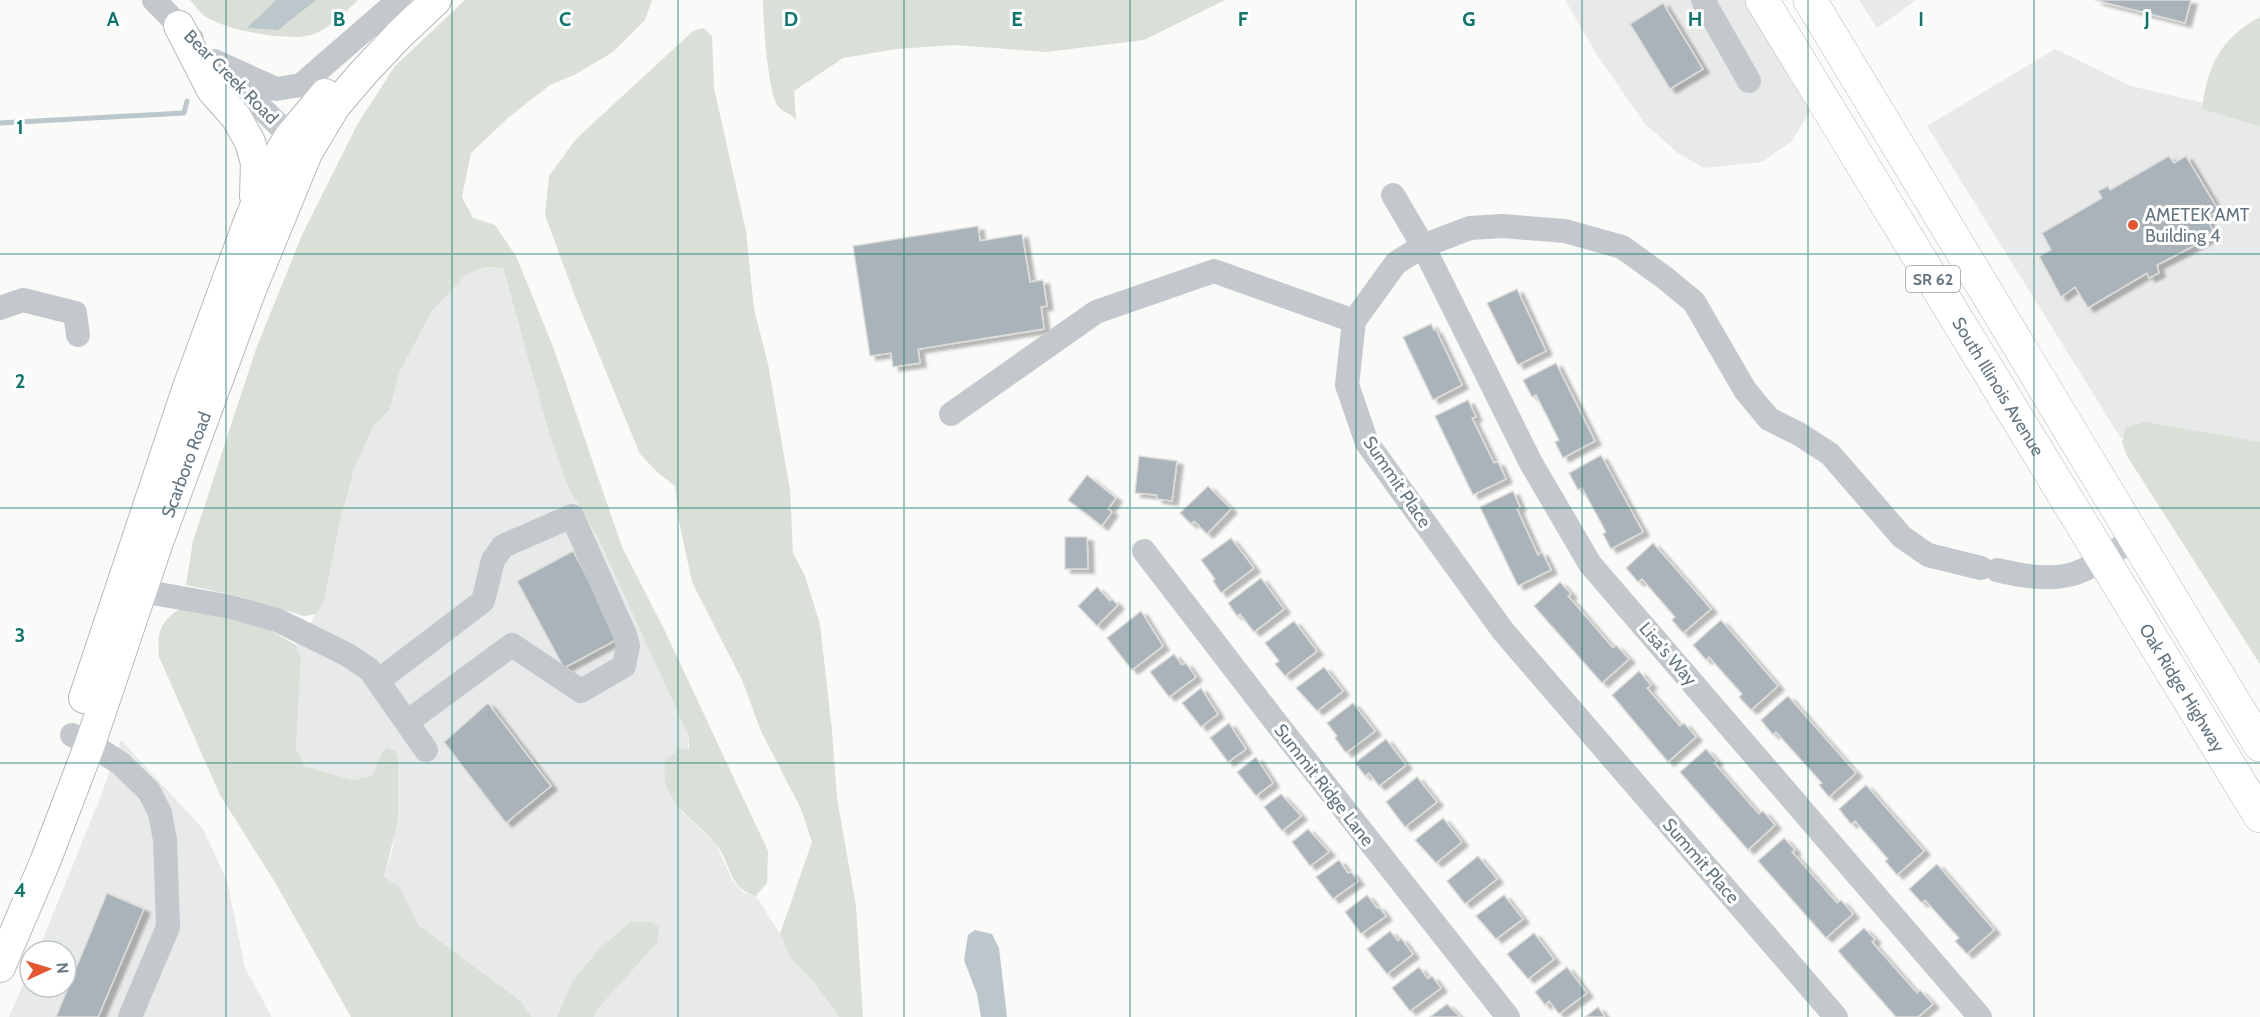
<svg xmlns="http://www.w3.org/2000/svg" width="2260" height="1017" font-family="Cabin,sans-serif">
  <defs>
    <filter id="shadow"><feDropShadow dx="6" dy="4" stdDeviation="1.5" flood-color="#0004"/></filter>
  </defs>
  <rect width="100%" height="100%" fill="#fafaf8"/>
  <g fill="#e8e9e9">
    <path d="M1565,0H1747L1811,109L1792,141L1762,162L1704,168L1678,153L1645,124L1597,55Z"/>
    <path d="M1859,0H1916L1877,28Z"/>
    <path d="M2055,49L2131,86L2260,116V460L2120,437L1927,126Z"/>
    <path d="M485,267L503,268L549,433L568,487L599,540L689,737L681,811L716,844L732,880L744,893L756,896L780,934L790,957L814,982L839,1017H594L596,1011L611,994L657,943L653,922H632L600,948L572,981L557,1017H532L521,1001L418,925L384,877L393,848L398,770V756L395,750L382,752L372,776L353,780L305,768L296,749L301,659L296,645L324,602L338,530L354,469L373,427L390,409L400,371L432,311L467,274Z"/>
    <path d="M121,740L203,829L227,881L245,968L272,1017H9L30,969V987H66V951H38L100,798Z"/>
  </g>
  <g fill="#dadfd7">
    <path d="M190,0H358C347,11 328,29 314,34C292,43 225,30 206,17C200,13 195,5 190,0Z"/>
    <path d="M465,0H652L645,20L613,52L574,75L550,85L509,117L471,153L462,197L473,218L495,225L516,256L554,349L622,547L664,629L768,851L767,883L756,896C726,887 732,862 715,843C698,823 672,808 665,781C664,775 665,768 664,762L678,750L689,748V737L599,540L568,487L549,433L503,268L485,267L467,274L432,311L400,371L390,409L373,427L354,469L338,530L324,602L316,614L304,616L238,596L186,585L193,541L256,349L302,235L357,125L395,66Z"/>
    <path d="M763,0H1225L1144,40L1046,52L954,45L897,49L843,58L794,91L796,120C791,113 783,113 778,106C768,93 763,19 763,0Z"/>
    <path d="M2260,17V126L2202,109C2207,66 2221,38 2260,17Z"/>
    <path d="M703,28L712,36L714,88L746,231L754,309L768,364L790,490L793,553L805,576L820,624L832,731L837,798L856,906L863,1017H839L814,982L790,957L780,934L812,842L801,809L761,731L742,680L692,582L679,521L675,486L657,472L640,454L576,299L545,215L549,176L576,139L693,31Z"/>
    <path d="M2144,422L2260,442V664L2127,456L2122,442L2126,428Z"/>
    <path d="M181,608L261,625L296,645L301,659L296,749L305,767L353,780L372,776L382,752L388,748L395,750L398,756V820L384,877L399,887L418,925L521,1001L532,1017H351L276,884L220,795L159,657C157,631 160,622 181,608Z"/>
    <path d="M631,922H653L659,928L657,943L611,994L596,1011L594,1017H557L572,981L600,948Z"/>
  </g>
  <g fill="#bbc7cb">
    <path d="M276,0H316L278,30L247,28Z"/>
    <path d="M975,930L992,934L999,948L1007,1017H981L977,994L964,960L968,935Z"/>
  </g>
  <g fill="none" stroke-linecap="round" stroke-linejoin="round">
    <path stroke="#bbc7cb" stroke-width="5" d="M0,123L184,113L187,101"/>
  </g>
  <g fill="#aab3b9" stroke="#dcdcda" stroke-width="1.5" filter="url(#shadow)">
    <path d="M2095,0H2191L2185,23Z"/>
    <path d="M1663,3L1703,69L1670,89L1630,24Z"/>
    <path d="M2169,156L2174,163L2186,156L2219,211L2206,217L2215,235L2157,265L2159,273L2149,278L2147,273L2088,308L2075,287L2061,297L2039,256L2051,250L2042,233L2102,198L2098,191L2108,186L2110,190Z"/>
    <path d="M978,226L980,241L1022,234L1030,282L1043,280L1047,306L1041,307L1044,329L918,349L920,363L893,367L891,353L870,356L853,246Z"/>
    <path d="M1517,289L1546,351L1518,365L1487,303Z"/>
    <path d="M1431,324L1434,330H1436L1462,385L1433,400L1403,337Z"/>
    <path d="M1556,363L1595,441L1563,458L1555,442L1559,440L1536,395L1532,397L1523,380Z"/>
    <path d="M1468,400L1476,417L1472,418L1494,463L1498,462L1506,479L1473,495L1435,416Z"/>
    <path d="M1601,455L1643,532L1611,549L1603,534L1606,532L1582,488L1578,490L1569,473Z"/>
    <path d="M1139,456L1177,461L1172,501L1157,499V495L1135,493Z"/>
    <path d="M1087,475L1116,498L1108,509L1112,512L1102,526L1068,500Z"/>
    <path d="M1208,486L1231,509L1207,534L1194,521L1191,524L1180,513Z"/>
    <path d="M1513,491L1520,507L1517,509L1538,555L1542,552L1551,570L1518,586L1480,507Z"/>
    <path d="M1065,537H1087L1088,569H1065Z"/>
    <path d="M1231,538L1254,568L1221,593L1213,581L1215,579L1201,560Z"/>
    <path d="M1653,543L1711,609L1683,633L1672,620L1675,617L1642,579L1638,582L1626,568Z"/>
    <path d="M573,551L620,638L564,668L517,581Z"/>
    <path d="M1261,578L1284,609L1254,632L1240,614L1237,616L1228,603Z"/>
    <path d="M1560,582L1571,594L1568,596L1613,648L1616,645L1629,659L1602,683L1534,606Z"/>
    <path d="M1097,587L1110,601L1112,599L1118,605L1097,626L1078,606Z"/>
    <path d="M1141,611L1163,646L1132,670L1107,638Z"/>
    <path d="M1721,620L1778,686L1751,710L1739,697L1742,694L1709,657L1706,660L1693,645Z"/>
    <path d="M1294,621L1317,651L1285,676L1275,664L1279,661L1265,643Z"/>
    <path d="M1174,654L1182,665L1186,663L1196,677L1169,697L1150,672Z"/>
    <path d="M1324,667L1343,691L1317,711L1296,688Z"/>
    <path d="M1639,671L1651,685L1647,688L1680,726L1684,723L1696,737L1668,762L1612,695Z"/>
    <path d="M1201,688L1218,714L1201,727L1182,703Z"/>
    <path d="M1788,696L1856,773L1829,797L1819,785L1822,783L1776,732L1773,735L1761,720Z"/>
    <path d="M488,703L551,786L506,823L444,742Z"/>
    <path d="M1353,703L1375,731L1346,753L1335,738L1337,736L1327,723Z"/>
    <path d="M1229,723L1246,749L1228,762L1210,738Z"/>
    <path d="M1386,739L1406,765L1379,786L1369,773L1365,776L1355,763Z"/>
    <path d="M1706,749L1717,761L1714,763L1759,814L1763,811L1775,825L1748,850L1680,772Z"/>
    <path d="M1256,757L1273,783L1256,796L1237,772Z"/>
    <path d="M1417,777L1437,802L1405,827L1386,802Z"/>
    <path d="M1866,785L1924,851L1897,875L1885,861L1888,859L1855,821L1851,824L1839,809Z"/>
    <path d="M1281,794L1301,816L1282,831L1264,807Z"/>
    <path d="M1443,818L1462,842L1436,863L1415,840Z"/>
    <path d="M1308,829L1329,852L1310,866L1292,842Z"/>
    <path d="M1784,838L1795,850L1792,852L1837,903L1841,900L1853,914L1826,938L1758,861Z"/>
    <path d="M1478,856L1497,879L1465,904L1447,881Z"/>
    <path d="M1339,860L1348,873L1351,872L1358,881L1333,899L1316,877Z"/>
    <path d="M1937,864L1994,930L1967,954L1955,941L1959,938L1925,900L1922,903L1909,889Z"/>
    <path d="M107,893L144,909L98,1017H56Z"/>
    <path d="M1367,895L1377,908L1379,907L1386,916L1361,934L1345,912Z"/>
    <path d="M1504,895L1523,919L1496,939L1476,916Z"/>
    <path d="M1864,928L1875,939L1872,942L1917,993L1920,990L1933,1004L1918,1017H1896L1838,951Z"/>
    <path d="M1390,931L1398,941L1401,938L1413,954L1387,974L1367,949Z"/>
    <path d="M1534,933L1554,959L1528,979L1507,954Z"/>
    <path d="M1419,967L1428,979L1432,976L1441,988L1410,1011L1392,988Z"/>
    <path d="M1567,967L1587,993L1559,1014L1549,1001L1545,1005L1535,992Z"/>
    <path d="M1447,1004L1460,1017H1430Z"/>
    <path d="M1598,1007L1605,1017H1585Z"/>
  </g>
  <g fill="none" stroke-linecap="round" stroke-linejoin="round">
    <g stroke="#b5babe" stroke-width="32">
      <g id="major">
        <path d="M179,26L212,90L236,117L250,142L256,163L255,196"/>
        <path d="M84,698L187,390L248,224L269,172L279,154L290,136L325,94"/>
        <path id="s1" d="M0,967L45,862L90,744L158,542L252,287L307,153L335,106L364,72L400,34L436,0"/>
      </g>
    </g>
    <g stroke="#b4b9bd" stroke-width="34">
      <g id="highway">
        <path id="s2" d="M1762,0L2260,816"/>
        <path d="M1810,0L2260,745"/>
      </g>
    </g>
    <g stroke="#c3c8cc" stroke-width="24">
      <path d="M154,0L192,39"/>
      <path d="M1703,0L1749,81"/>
      <path d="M214,61L276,89L301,85L399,0"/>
      <path d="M225,72L303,149"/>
      <path d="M1393,195L1423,246L1531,463L1590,564L1980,1017"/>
      <path d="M0,308L23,300L75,313L78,335"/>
      <path d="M951,414L1096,312L1214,271L1354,321"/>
      <path d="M1144,551L1274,720L1508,1017"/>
      <path d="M1997,570C2021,576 2058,582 2081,571C2100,563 2117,549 2134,538"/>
      <path d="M124,586L142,591L231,607L277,620L348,655L370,670L426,750"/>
      <path d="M378,681L483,601L493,560L503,546L572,516L625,635L628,646L624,666L581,691L512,645L407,722"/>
      <path d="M72,735L90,744L120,763L149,791L160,813L165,840L168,927L130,1017"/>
      <path d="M1836,1017L1503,631L1367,443L1347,385L1354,321L1396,263L1423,246L1470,228L1503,226L1565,231L1622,247L1665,278L1694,302L1745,390L1769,419L1799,434L1830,454L1902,537L1928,555L1981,568"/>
    </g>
    <use href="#major" stroke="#fff" stroke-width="30"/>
    <use href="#highway" stroke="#fff" stroke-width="33"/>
  </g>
  <path fill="none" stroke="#0f766e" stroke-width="1.5" stroke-opacity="0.55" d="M226,0V1017M452,0V1017M678,0V1017M904,0V1017M1130,0V1017M1356,0V1017M1582,0V1017M1808,0V1017M2034,0V1017M0,254H2260M0,508H2260M0,763H2260"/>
  <circle fill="#e4572e" stroke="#fff" stroke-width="2" cx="2133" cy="225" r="6"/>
  <g text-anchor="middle" stroke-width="6" stroke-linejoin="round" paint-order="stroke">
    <rect fill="#fff" stroke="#939fa8" stroke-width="1.5" x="1906" y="266" width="54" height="26" rx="4.5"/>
    <g font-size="16" font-weight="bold" fill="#657683">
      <text x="1933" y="285">SR 62</text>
    </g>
    <g font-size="18" fill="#657683" stroke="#fff">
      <text transform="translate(231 77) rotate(45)" y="6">Bear Creek Road</text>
      <text dy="6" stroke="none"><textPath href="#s2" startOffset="453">South Illinois Avenue</textPath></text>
      <text dy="6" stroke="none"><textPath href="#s1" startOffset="536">Scarboro Road</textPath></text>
      <text transform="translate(1397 482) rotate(56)" y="6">Summit Place</text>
      <text transform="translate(1668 654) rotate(49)" y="6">Lisa's Way</text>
      <text dy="6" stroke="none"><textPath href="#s2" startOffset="806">Oak Ridge Highway</textPath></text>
      <text transform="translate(1324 785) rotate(52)" y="6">Summit Ridge Lane</text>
      <text transform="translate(1701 861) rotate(49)" y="6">Summit Place</text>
    </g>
    <g font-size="18" fill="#657683" stroke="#fff" text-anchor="start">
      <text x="2145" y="221">AMETEK AMT<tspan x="2145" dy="21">Building 4</tspan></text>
    </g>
  </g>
  <g font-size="20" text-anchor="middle" font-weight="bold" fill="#0f766e" stroke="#fff" stroke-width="6" stroke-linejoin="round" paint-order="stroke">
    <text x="113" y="26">A</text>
    <text x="339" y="26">B</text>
    <text x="565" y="26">C</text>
    <text x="791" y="26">D</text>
    <text x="1017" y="26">E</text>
    <text x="1243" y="26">F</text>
    <text x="1469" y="26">G</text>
    <text x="1695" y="26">H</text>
    <text x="1921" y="26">I</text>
    <text x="2147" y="26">J</text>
    <text x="20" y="134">1</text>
    <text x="20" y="388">2</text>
    <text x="20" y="642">3</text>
    <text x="20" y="897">4</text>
  </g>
  <g transform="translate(48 969) rotate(86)"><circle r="28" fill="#ffffff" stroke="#c1c8cd" stroke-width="1.5"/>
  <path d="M0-4.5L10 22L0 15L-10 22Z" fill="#e4572e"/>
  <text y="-9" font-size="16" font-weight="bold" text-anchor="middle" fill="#657683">N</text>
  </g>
</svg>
